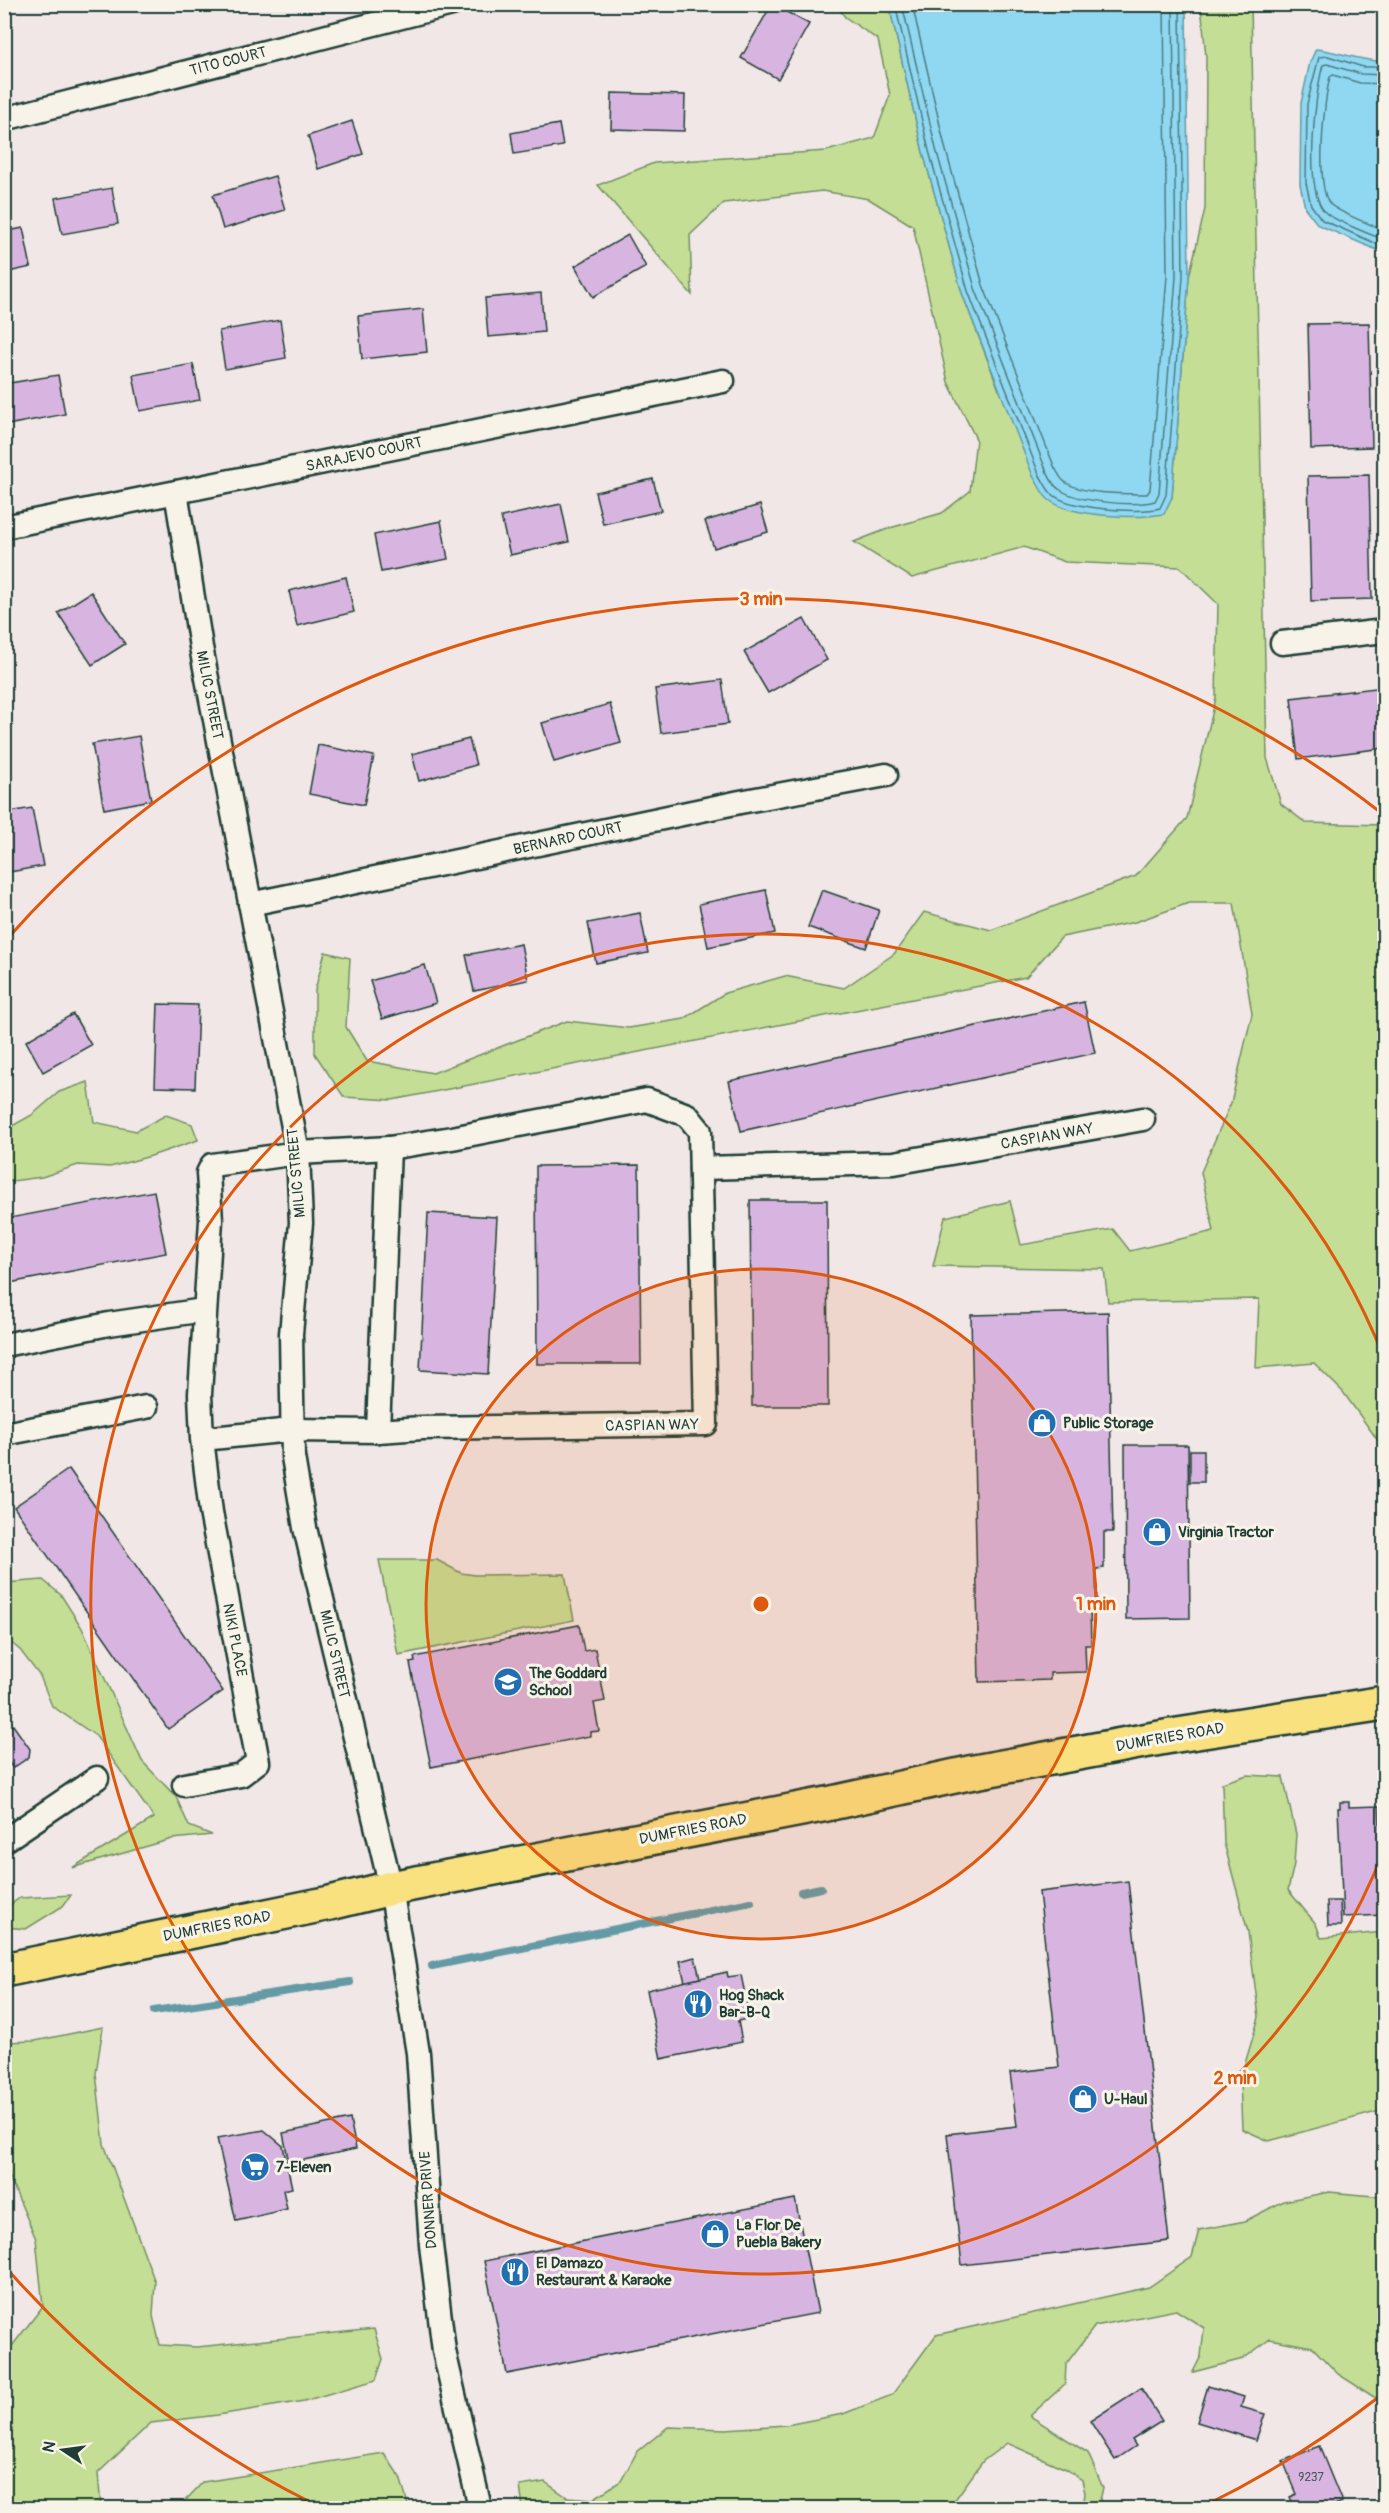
<svg xmlns="http://www.w3.org/2000/svg" width="1389" height="2513" font-family="Pangolin,sans-serif">
  <rect width="100%" height="100%" fill="#f1e7e6"/>
  <filter id="ink" filterUnits="userSpaceOnUse"><feTurbulence type="fractalNoise" baseFrequency=".0167" numOctaves="2"/><feDisplacementMap in="SourceGraphic" scale="12" xChannelSelector="R" yChannelSelector="G"/><feConvolveMatrix kernelMatrix="1 2 1 2 8 2 1 2 1" color-interpolation-filters="sRGB"/></filter>
  <g filter="url(#ink)">
    <g fill="#c5de95" stroke="#728e64" stroke-width="1.5">
      <path d="M836,5H889L923,152L962,293L999,390L1172,497L1189,277L1205,209L1206,57L1201,5H1251L1267,758L1281,804L1306,823L1384,825V1449L1343,1392L1314,1363L1256,1368L1259,1299L1108,1302L1104,1269L933,1266L945,1217L1010,1201L1021,1245L1113,1229L1130,1251L1214,1231L1201,1172L1231,1103L1252,1014L1234,903H1189L1135,922L1062,937L1026,977L392,1100L344,1097L315,1054V990L325,952L350,958L346,1027L367,1061L433,1073L567,1021L629,1028L684,1019L725,993L785,976L844,988L894,954L924,912L991,930L1136,876L1187,818L1216,698L1218,604L1180,567L1065,562L1024,547L912,578L854,542L890,528L942,513L970,491L976,439L948,382L913,226L869,199L822,191L724,203L690,235L692,295L598,185L654,163L826,151L874,138L890,95L878,40L845,17Z"/>
      <path d="M88,1082L94,1122L136,1131L166,1115L192,1124L198,1140L151,1156L110,1167L78,1165L42,1177L5,1182V1130L32,1115L59,1092Z"/>
      <path d="M379,1560H437L461,1573L475,1575L565,1574L574,1620L398,1655Z"/>
      <path d="M43,1580L61,1595L82,1628L142,1761L176,1797L189,1826L212,1835L172,1839L72,1868L154,1818L96,1736L52,1706L40,1676L20,1650L5,1638V1583Z"/>
      <path d="M1247,1775L1283,1777L1296,1834L1294,1864L1288,1890L1316,1924L1321,1938L1384,1932V2110L1269,2141L1242,2129L1240,2080L1259,2017L1248,1932L1224,1843L1222,1783Z"/>
      <path d="M71,1895L63,1906L26,1929L5,1927V1908L20,1898Z"/>
      <path d="M103,2027L96,2073L104,2144L155,2282L153,2316L160,2345L197,2347L374,2329L383,2359L376,2380L304,2401L218,2415L151,2423L98,2473L101,2508H5V2355L43,2306L36,2239L5,2167V2042L35,2041Z"/>
      <path d="M1329,2192L1384,2197V2401L1374,2397L1338,2374L1312,2347L1270,2339L1243,2359L1193,2372L1201,2356L1204,2328L1176,2310L1095,2326L1066,2364L1065,2384L1030,2416L1088,2453L1103,2488L1098,2508H1078L1083,2507L1085,2493L1082,2480L1066,2469L1007,2443L983,2461L949,2508H523L520,2486L545,2482L567,2497L593,2499L621,2481L637,2452L668,2427L726,2429L786,2425L843,2414L892,2395L936,2335L1149,2287L1192,2257L1199,2230L1245,2221L1284,2201Z"/>
      <path d="M384,2453L400,2477L409,2508H184V2502L203,2482Z"/>
    </g>
    <g fill="#90d8f2" stroke="#639aa6" stroke-width="1.5">
      <path d="M889,5H1186L1189,277L1172,497L1164,514C1136,519 1072,517 1049,500C1042,495 1038,483 1033,476L962,293L923,152Z"/>
      <path d="M1316,49C1340,51 1360,62 1384,61V253L1318,225L1305,208L1300,184L1301,103L1310,62Z"/>
    </g>
    <g fill="none" stroke-linecap="round" stroke-linejoin="round">
      <g stroke="#4c7b80" stroke-width="1.5">
        <path d="M895,4L929,151L968,291L1039,474C1043,480 1046,488 1051,493C1066,509 1139,514 1160,508L1166,495L1183,277L1180,4"/>
        <path d="M902,4L936,149L975,288L1046,470C1049,476 1053,486 1059,489C1077,502 1133,507 1155,501L1159,493L1176,277L1173,4"/>
        <path d="M912,4L945,147L983,285L1054,466C1057,471 1060,479 1065,482C1084,495 1124,494 1147,494L1150,490L1167,276L1164,4"/>
        <path d="M1384,67H1363L1328,56L1319,57L1307,104L1306,183L1311,205L1322,220L1384,247"/>
        <path d="M1384,75L1361,74L1327,64L1323,65C1315,93 1303,193 1326,213C1332,219 1375,237 1384,239"/>
        <path d="M1384,84L1360,83L1333,75L1330,77C1324,99 1315,187 1330,204C1339,213 1372,225 1384,230"/>
      </g>
      <g stroke="#639aa6" stroke-width="8">
        <path d="M801,1892L821,1888"/>
        <path d="M432,1966L751,1902"/>
        <path d="M154,2011L350,1982"/>
      </g>
    </g>
    <g fill="#d8b5e0" stroke="#1f3d34" stroke-width="1.5">
      <path d="M772,4L809,24L778,79L741,58Z"/>
      <path d="M612,93L685,95L684,131L611,129Z"/>
      <path d="M352,121L363,154L318,169L308,136Z"/>
      <path d="M559,124L563,146L514,154L511,133Z"/>
      <path d="M275,176L285,210L223,229L213,195Z"/>
      <path d="M112,188L118,224L62,234L55,198Z"/>
      <path d="M23,228L31,267L4,273V232Z"/>
      <path d="M628,235L646,267L593,297L575,266Z"/>
      <path d="M541,293L544,332L488,337L485,298Z"/>
      <path d="M423,309L427,352L362,359L358,316Z"/>
      <path d="M280,320L286,358L225,369L219,331Z"/>
      <path d="M1369,323L1372,447L1311,449L1308,324Z"/>
      <path d="M193,364L200,400L140,411L133,375Z"/>
      <path d="M58,375L65,414L7,425L4,384Z"/>
      <path d="M1369,475L1372,599L1311,601L1308,476Z"/>
      <path d="M653,479L661,511L603,524L595,492Z"/>
      <path d="M561,504L569,542L510,555L501,517Z"/>
      <path d="M760,505L768,532L714,548L705,521Z"/>
      <path d="M441,521L448,559L381,572L374,535Z"/>
      <path d="M346,577L354,612L297,626L289,591Z"/>
      <path d="M91,592L125,644L92,665L58,613Z"/>
      <path d="M804,619L827,660L768,693L744,652Z"/>
      <path d="M722,680L728,724L661,733L655,689Z"/>
      <path d="M1384,687V748L1298,759L1291,698Z"/>
      <path d="M610,704L621,743L554,762L542,723Z"/>
      <path d="M139,736L151,800L104,809L92,744Z"/>
      <path d="M469,739L476,765L419,781L412,754Z"/>
      <path d="M318,745L374,756L364,805L309,794Z"/>
      <path d="M32,808L43,866L4,873V813Z"/>
      <path d="M766,890L775,933L708,947L699,904Z"/>
      <path d="M822,890L879,910L866,948L808,927Z"/>
      <path d="M640,913L648,953L596,963L588,923Z"/>
      <path d="M521,944L528,980L474,991L466,955Z"/>
      <path d="M425,965L436,1003L382,1019L370,981Z"/>
      <path d="M1084,1002L1095,1053L741,1131L729,1081Z"/>
      <path d="M158,1004L198,1005L195,1088L155,1087Z"/>
      <path d="M73,1014L91,1045L43,1072L26,1041Z"/>
      <path d="M639,1165L641,1364H537L536,1166Z"/>
      <path d="M154,1191L166,1253L4,1284V1219Z"/>
      <path d="M750,1200H827L828,1406H752Z"/>
      <path d="M428,1213L497,1217L488,1374L420,1370Z"/>
      <path d="M1108,1312L1113,1532H1104V1568L1096,1569L1097,1607H1090L1091,1645H1085L1086,1672L1050,1673V1680L979,1682L971,1315Z"/>
      <path d="M1125,1445H1188L1190,1618L1126,1619Z"/>
      <rect x="1190" y="1450" width="14" height="32"/>
      <path d="M69,1469L223,1691L168,1729L14,1507Z"/>
      <path d="M579,1625L584,1651L595,1649L605,1701L594,1703L599,1731L590,1732V1736L431,1767L410,1663L415,1662L414,1657Z"/>
      <path d="M4,1722L8,1727L6,1730L13,1725L30,1749L29,1757L13,1768L9,1763L4,1767Z"/>
      <path d="M1340,1802H1349V1807L1379,1806L1384,1915L1343,1917L1338,1808H1340Z"/>
      <path d="M1128,1881L1169,2241L962,2265L947,2134L1017,2126L1010,2073L1059,2067L1039,1892Z"/>
      <path d="M1327,1901H1340L1341,1926H1328Z"/>
      <path d="M695,1957L700,1978L685,1982L680,1961Z"/>
      <path d="M727,1972L728,1977L741,1975L750,2018L738,2021L742,2042L661,2059L647,1990Z"/>
      <path d="M350,2119L356,2149L289,2163L283,2133Z"/>
      <path d="M264,2130L283,2146L292,2188L283,2190L287,2209L236,2221L217,2138Z"/>
      <path d="M795,2199L818,2313L507,2374L484,2261Z"/>
      <path d="M1208,2386L1244,2397L1241,2407L1265,2414L1256,2440L1197,2422Z"/>
      <path d="M1141,2388L1162,2421L1132,2440L1136,2446L1115,2460L1090,2421Z"/>
      <path d="M1319,2446L1342,2502L1327,2508H1295L1290,2497L1297,2494L1283,2461Z"/>
    </g>
    <g fill="none" stroke-linecap="round" stroke-linejoin="round">
      <g stroke="#1f3d34" stroke-width="27">
        <g id="street">
          <path d="M4,119L452,4"/>
          <path d="M176,492L201,647L298,1153L301,1223L291,1334L293,1457L305,1528L391,1888L418,2053L431,2245L444,2351L480,2508"/>
          <path d="M4,527L723,381"/>
          <path d="M1282,643L1384,631"/>
          <path d="M250,904L740,802L886,775"/>
          <path d="M701,1168L894,1163L1143,1119"/>
          <path d="M4,1345L109,1324L204,1310"/>
          <path d="M378,1431L389,1148"/>
          <path d="M4,1434L146,1407"/>
          <path d="M184,1785L241,1775L258,1762L211,1512L202,1439L200,1394L211,1220L208,1173L212,1165L298,1153L389,1148L452,1138L647,1100L687,1115L700,1131L706,1424L422,1428L378,1431L291,1430L202,1439"/>
          <path d="M4,1841L97,1778"/>
        </g>
      </g>
      <g stroke="#1f3d34" stroke-width="38">
        <path id="primary" d="M4,1970L330,1903L391,1888L827,1804L969,1773L1171,1736L1384,1703"/>
      </g>
      <use href="#street" stroke="#f7f3e8" stroke-width="22"/>
      <use href="#primary" stroke="#fae180" stroke-width="33"/>
    </g>
  </g>
  <circle cx="761" cy="1604" r="335" fill="#de580e" fill-opacity=".12"/>
  <g fill="none" stroke="#de580e" stroke-width="3">
    <circle cx="761" cy="1604" r="335"/>
    <path d="M1384 1850A670 670 0 1 1 1384 1358"/>
    <path d="M1380 2396A1005 1005 0 0 1 1202 2507M320 2507A1005 1005 0 0 1 8 2270M8 938A1005 1005 0 0 1 1380 812"/>
  </g>
  <defs>
    <g id="shop-disc" transform="scale(1.5)"><circle r="9.5" fill="#1f6fb2" stroke="#f7f3e8"/><path d="M-5-2.5h2.3a2.7 3.5 0 0 1 5.4 0H5L5.5 6h-11ZM-1.5-2.5h3a1.5 2.3 0 0 0-3 0Z" fill="#fff"/></g>
    <g id="school-disc" transform="scale(1.5)"><circle r="9.5" fill="#1f6fb2" stroke="#f7f3e8"/><path d="M0-5L7-2L0 1L-7-2ZM-4 1L0 2.5L4 1V4Q0 6-4 4Z" fill="#fff"/></g>
    <g id="restaurant-disc" transform="scale(1.5)"><circle r="9.5" fill="#1f6fb2" stroke="#f7f3e8"/><path d="M-5-6h1v4h1v-4h1v4h1v-4h1v5L-1.5 .5V6h-2V.5L-5-1ZM5-6V6H3V1.5H1.5Q1.5-4 5-6Z" fill="#fff"/></g>
    <g id="supermarket-disc" transform="scale(1.5)"><circle r="9.5" fill="#1f6fb2" stroke="#f7f3e8"/><path d="M-6-5.5h2.5l.6 2H6L4.5 2H-2.5L-4.4-4H-6ZM-1.5 3.2a1.3 1.3 0 1 0 .1 0ZM3 3.2a1.3 1.3 0 1 0 .1 0Z" fill="#fff"/></g>
  </defs>
  <g fill-rule="evenodd">
    <use href="#shop-disc" x="1042" y="1423"/>
    <use href="#shop-disc" x="1157" y="1532"/>
    <use href="#school-disc" x="508" y="1682"/>
    <use href="#restaurant-disc" x="698" y="2004"/>
    <use href="#shop-disc" x="1083" y="2099"/>
    <use href="#supermarket-disc" x="255" y="2167"/>
    <use href="#shop-disc" x="715" y="2234"/>
    <use href="#restaurant-disc" x="515" y="2272"/>
  </g>
  <g text-anchor="middle" stroke-width="6" stroke-linejoin="round" paint-order="stroke">
    <g font-size="12" fill="#4d5b5f">
      <text x="1311" y="2481">9237</text>
    </g>
    <g font-size="15" fill="#1f3d34" stroke="#f7f3e8">
      <text transform="translate(228 61) rotate(-14)" y="5">TITO COURT</text>
      <text transform="translate(364 454) rotate(-12)" y="5">SARAJEVO COURT</text>
      <text transform="translate(210 695) rotate(79)" y="5">MILIC STREET</text>
      <text transform="translate(568 838) rotate(-12)" y="5">BERNARD COURT</text>
      <text transform="translate(1047 1136) rotate(-10)" y="5">CASPIAN WAY</text>
      <text transform="translate(296 1173) rotate(-95)" y="5">MILIC STREET</text>
      <text transform="translate(652 1425) rotate(-1)" y="5">CASPIAN WAY</text>
      <text transform="translate(235 1640) rotate(79)" y="5">NIKI PLACE</text>
      <text transform="translate(335 1654) rotate(77)" y="5">MILIC STREET</text>
      <text transform="translate(1170 1737) rotate(-10)" y="5">DUMFRIES ROAD</text>
      <text transform="translate(693 1829) rotate(-11)" y="5">DUMFRIES ROAD</text>
      <text transform="translate(217 1926) rotate(-11)" y="5">DUMFRIES ROAD</text>
      <text transform="translate(428 2200) rotate(-94)" y="5">DONNER DRIVE</text>
    </g>
    <g font-size="15" font-weight="bold" fill="#1f3d34" stroke="#f7f3e8" text-anchor="start">
      <text x="1063" y="1428">Public Storage</text>
      <text x="1178" y="1537">Virginia Tractor</text>
      <text x="529" y="1678">The Goddard<tspan x="529" dy="17">School</tspan></text>
      <text x="719" y="2000">Hog Shack<tspan x="719" dy="17">Bar-B-Q</tspan></text>
      <text x="1104" y="2104">U-Haul</text>
      <text x="276" y="2172">7-Eleven</text>
      <text x="736" y="2230">La Flor De<tspan x="736" dy="17">Puebla Bakery</tspan></text>
      <text x="536" y="2268">El Damazo<tspan x="536" dy="17">Restaurant &amp; Karaoke</tspan></text>
    </g>
  </g>
  <circle cx="761" cy="1604" r="9" fill="#de580e" stroke="#f7f3e8" stroke-width="3"/>
  <g font-size="18" text-anchor="middle" font-weight="bold" fill="#de580e" stroke="#f7f3e8" stroke-width="6" stroke-linejoin="round" paint-order="stroke">
    <text x="761" y="605">3 min</text>
    <text x="1096" y="1610">1 min</text>
    <text x="1235" y="2084">2 min</text>
  </g>
  <rect width="1389" height="2513" fill="none" stroke="#f7f3e8" stroke-width="24"/>
  <rect x="12" y="12" width="1365" height="2489" fill="none" stroke="#1f3d34" stroke-width="2" filter="url(#ink)"/>
  <g transform="translate(63 2450) rotate(283)" stroke="#f7f3e8" stroke-width="4.5" paint-order="stroke">
  <path d="M0-4.5L10 22L0 15L-10 22Z" fill="#1f3d34"/>
  <text y="-9" font-size="16" font-weight="bold" text-anchor="middle" fill="#1f3d34">N</text>
  </g>
</svg>
